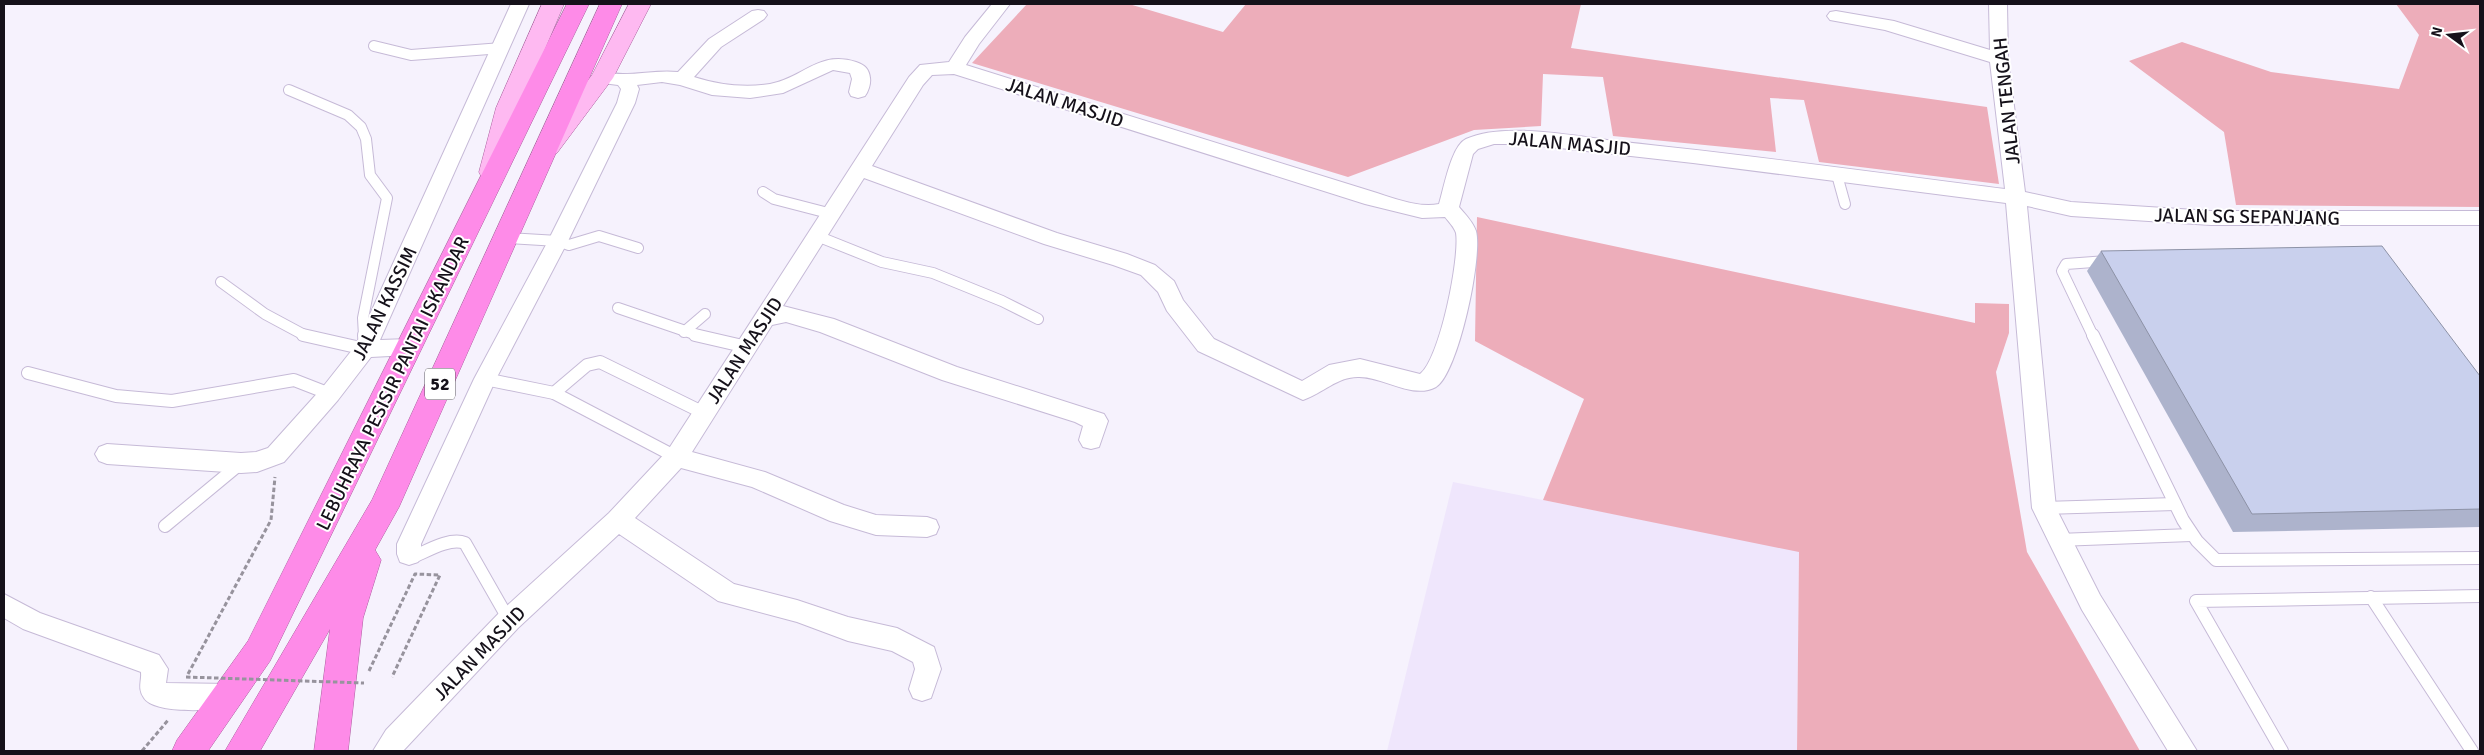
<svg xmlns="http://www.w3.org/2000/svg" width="2484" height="755" font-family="Signika,sans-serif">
  <rect width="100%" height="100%" fill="#f6f2fd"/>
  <path fill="#efe6fc" d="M1453,482L1799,551L1797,751H1387Z"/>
  <g fill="#edadba">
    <path d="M1027,4H1129L1223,32L1246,4H1581L1571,48L1987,107L1999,184L1819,162L1804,100L1770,98L1776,152L1613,136L1603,77L1543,74L1541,126L1474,130L1348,177L972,63Z"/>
    <path d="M2396,4H2480V207L2236,205L2224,132L2129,61L2182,42L2271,72L2399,89L2419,35Z"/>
    <path d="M1477,217L1975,323V303L2009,304V333L1996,372L2027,552L2140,751H1797L1799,552L1543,500L1584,399L1475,341Z"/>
  </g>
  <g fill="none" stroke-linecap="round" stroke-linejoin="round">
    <g stroke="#c6bad7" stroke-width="12">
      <g id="lane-far1">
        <path d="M374,46L411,55L502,48"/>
        <path d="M289,90L348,115L361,127L366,139L370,175L387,198L363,318L364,336"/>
        <path d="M1837,175L1845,204"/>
        <path d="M763,192L774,199L832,214"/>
        <path d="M817,236L882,262L933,273L1002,301L1038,319"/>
        <path d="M507,238L558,241L569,245L599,236L638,248"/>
        <path d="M221,282L265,314L306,336"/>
        <path d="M618,308L700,336"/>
        <path d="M684,332L705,314"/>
        <path d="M2093,336L2062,271L2066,264L2107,261"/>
      </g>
    </g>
    <g stroke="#c6bad7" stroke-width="14">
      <g id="lane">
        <path d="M303,335L365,349L364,335"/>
        <path d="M695,335L747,347"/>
        <path d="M2093,335L2183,520L2197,541L2216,560L2480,558"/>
        <path d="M28,373L116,396L172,401L294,380L330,394"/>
        <path d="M485,379L554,393L676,457"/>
        <path d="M554,393L587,365L600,362L704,413"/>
        <path d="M2044,508L2175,504"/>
        <path d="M165,526L241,463"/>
        <path d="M2058,540L2191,535"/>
        <path d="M409,554L413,557C427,551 450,537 465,543L509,620"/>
        <path d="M2371,597L2472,751"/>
        <path d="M2282,751L2196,601L2480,596"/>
      </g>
    </g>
    <g stroke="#c6bad7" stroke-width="2">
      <g id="street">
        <path d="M511,4H529L380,340L409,339L417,341L420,347L417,353L409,355L371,357L338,400L284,462L257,472L241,473L107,464L99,461L95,454L99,447L107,444L241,453L256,452L268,448L322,388L356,345Z"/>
        <path d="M992,4H1010L979,44L966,65L1377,193C1396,199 1419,208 1439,204C1444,188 1451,146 1466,139C1505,121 1580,137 1623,142C1750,155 1878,173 2005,189L1990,62L1885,30L1830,20L1827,16L1830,12L1836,11L1894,21L1990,50L1989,4H2007L2008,59L2025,192L2071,202L2211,211H2480V225H2211L2071,216L2027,206L2056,508L2100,595L2197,751H2168L2082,610L2032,508L2006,203L1693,163L1524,144H1494L1478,149L1473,154L1459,207C1465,214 1473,222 1476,231C1483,256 1458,374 1436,387C1412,400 1383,376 1358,377C1337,377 1323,393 1303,400L1198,351L1167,311L1158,292L1141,275L1113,265L1044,244L864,178L783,306L834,319L957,367L1104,414L1108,421L1099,447L1091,449L1083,447L1079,440L1083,426L1075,422L942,380L820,332L786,322L772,325L692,452L765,472L844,505L876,515L927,517L936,520L939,527L936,534L927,537L876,535L830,521L752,487L681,468L635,518L734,584L797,600L848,617L897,628L934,647L941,669L931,698L922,701L913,698L909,689L915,669L913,662L892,651L848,641L797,622L718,601L619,534L518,628L403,751H373L386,730L500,612L609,513L668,450L909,77L920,65L949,62L965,37ZM954,74L1365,204L1422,218L1445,217C1449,222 1454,227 1456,233C1460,257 1440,359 1420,374L1360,359L1329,365L1302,381L1214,339L1183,300L1174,281L1155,265L1127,254L1057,233L872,166L923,85L932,75Z"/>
        <path d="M758,10L764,11L767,15L764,19L721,47L694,77C719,85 745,88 770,84C803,78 819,50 856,62C865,65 869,69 870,78C871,84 868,92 865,96L858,98L851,96L849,92L852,79L850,73L833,70L783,93L750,98L712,95L680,85L662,82L637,85L639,89L635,103L568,241L496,379L421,544V554L418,562L409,565L400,562L397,554V544L474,379L548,241L617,103L621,89L618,85L595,82L593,78L595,74C605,71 613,74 623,74C642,74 659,70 678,72L709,39L752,11Z"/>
        <path d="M4,594L40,613L159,655L168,669L166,683L229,684L238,687L242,696L238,705C221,711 155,715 144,698C137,688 142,681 141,672L23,629L4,618Z"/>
      </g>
    </g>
    <g stroke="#ac60a0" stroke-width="1">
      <g id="primary">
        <path d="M542,4H564L520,108L503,172L500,178L491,180L482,178L479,172L496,108Z"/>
        <path d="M629,4H651L613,78L557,153L549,155L541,153L537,147L592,75Z"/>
      </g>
    </g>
    <g stroke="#ac60a0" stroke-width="1">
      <g id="highway">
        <path d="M567,4H589L270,661L208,751H172L177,740L248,641Z"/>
        <path d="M600,4H622L399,507L375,550L381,560L363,618L348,751H314L330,629L260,751H225L372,500Z"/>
      </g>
    </g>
    <g stroke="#97939d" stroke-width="3" stroke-dasharray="4.5 2.5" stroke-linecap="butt">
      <path d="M369,671L415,574L440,575L392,677"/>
      <path d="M188,674L271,520L275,477"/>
      <path d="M142,751L169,719"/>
    </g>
    <use href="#lane-far1" stroke="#fff" stroke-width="10"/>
    <use href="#lane" stroke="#fff" stroke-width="12"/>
    <use href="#street" fill="#fff" fill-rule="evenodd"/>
    <use href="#primary" fill="#feb9f1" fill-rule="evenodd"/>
    <use href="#highway" fill="#fe8be8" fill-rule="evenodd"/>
    <path stroke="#97939d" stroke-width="3" stroke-dasharray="4.5 2.5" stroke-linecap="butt" d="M186,677L364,683"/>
  </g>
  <path fill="#adb3cc" d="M2101,251L2480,376V527L2233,532L2087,271Z"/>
  <path fill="#c9d0ed" stroke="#8d92a6" d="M2382,246L2480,376V509L2252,514L2101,251Z"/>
  <g text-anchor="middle" stroke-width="4" stroke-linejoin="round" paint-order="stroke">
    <rect fill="#fff" stroke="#5b585f" stroke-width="1" x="425" y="368.5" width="30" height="31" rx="4"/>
    <g font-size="18" font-weight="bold" fill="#15111a">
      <text x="440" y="390">52</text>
    </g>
    <g font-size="19" fill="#15111a" stroke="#fff">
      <text transform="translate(2006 101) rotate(-96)" y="7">JALAN TENGAH</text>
      <text transform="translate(1065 102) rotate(18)" y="7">JALAN MASJID</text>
      <text transform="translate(1570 143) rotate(5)" y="7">JALAN MASJID</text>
      <text transform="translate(2247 216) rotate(1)" y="7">JALAN SG SEPANJANG</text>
      <text transform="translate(384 303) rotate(-64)" y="7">JALAN KASSIM</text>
      <text transform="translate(744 350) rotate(-57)" y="7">JALAN MASJID</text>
      <text transform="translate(392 383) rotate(-64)" y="7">LEBUHRAYA PESISIR PANTAI ISKANDAR</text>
      <text transform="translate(479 653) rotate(-46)" y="7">JALAN MASJID</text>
    </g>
  </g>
  <rect width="2484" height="755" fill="none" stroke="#15111a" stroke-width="10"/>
  <g transform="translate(2449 35) rotate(285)" stroke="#ffffff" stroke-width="4" paint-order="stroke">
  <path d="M0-4L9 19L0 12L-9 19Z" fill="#15111a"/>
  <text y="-8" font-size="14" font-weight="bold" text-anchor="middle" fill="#15111a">N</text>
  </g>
</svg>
